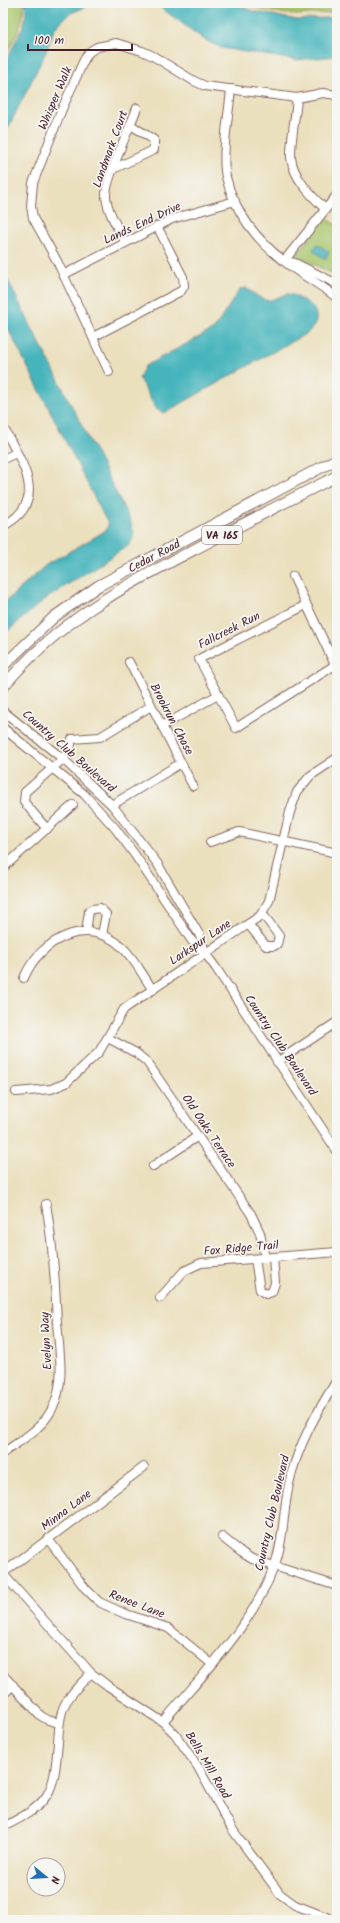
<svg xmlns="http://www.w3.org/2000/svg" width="340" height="1923" font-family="Kalam,sans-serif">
  <rect width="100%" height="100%" fill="#f6f6f2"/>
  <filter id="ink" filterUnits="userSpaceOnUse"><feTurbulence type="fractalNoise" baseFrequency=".025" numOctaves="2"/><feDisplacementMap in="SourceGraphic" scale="8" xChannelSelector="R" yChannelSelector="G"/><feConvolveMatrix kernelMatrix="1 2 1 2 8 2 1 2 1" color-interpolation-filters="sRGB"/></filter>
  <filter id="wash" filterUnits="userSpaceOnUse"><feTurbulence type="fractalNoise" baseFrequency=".012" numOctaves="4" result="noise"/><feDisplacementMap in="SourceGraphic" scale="16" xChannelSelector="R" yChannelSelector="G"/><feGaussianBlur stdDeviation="0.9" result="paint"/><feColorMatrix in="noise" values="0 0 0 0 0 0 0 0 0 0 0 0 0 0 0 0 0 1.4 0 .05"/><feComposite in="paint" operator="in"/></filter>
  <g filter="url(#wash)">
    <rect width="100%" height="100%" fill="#ebe0be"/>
    <g fill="#a9c66c" stroke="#7a724c">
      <path d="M3,3H23C26,23 12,42 3,59Z"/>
      <path d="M237,3H337V12L297,15L267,11Z"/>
      <path d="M326,217L337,226V276L296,255Z"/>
    </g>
    <g fill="#44b4bb" stroke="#476a73">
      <path d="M25,3H95L69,14L54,29L46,52L6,132L3,145V66L23,27L26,14Z"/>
      <path d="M148,3H233L253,11L297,20L337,17V56L296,60L221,48L205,40L161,8Z"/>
      <path d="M317,244L329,252L325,259L313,250Z"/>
      <path d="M3,271L130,520C133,530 136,536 129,545L44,600L3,635V604L46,565L100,534L107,529L108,524L3,319Z"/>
      <path d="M246,288C252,292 259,298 265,300C273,302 281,294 289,294C292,294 297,297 300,299C318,306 322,321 307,333L164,413L156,409L139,378L145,366L214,329L238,292L241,289Z"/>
    </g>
  </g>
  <g filter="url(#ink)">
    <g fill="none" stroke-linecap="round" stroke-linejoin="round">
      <g stroke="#82635e" stroke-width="10">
        <g id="minor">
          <path d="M231,89C229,114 221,154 226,177C234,211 257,241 284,261L337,195"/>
          <path d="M297,98C296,114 290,144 291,158C294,179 311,195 325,209"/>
          <path d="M113,169L154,150V140L131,125"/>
          <path d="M125,242C118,228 108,213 106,197C104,182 131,125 137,108"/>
          <path d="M63,275L172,219L235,201"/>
          <path d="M337,284L295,263L284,261C300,275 321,284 337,298"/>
          <path d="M93,337L181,291L184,286L183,277L157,226"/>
          <path d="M109,372L57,261L33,218L31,206L33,183L62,109L84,60L89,52L97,47L116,43L142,51L153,56L194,81L205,86L297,98L323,93L337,95"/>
          <path d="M3,427C21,461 51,501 3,526"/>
          <path d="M3,459L16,453"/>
          <path d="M293,576L337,669"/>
          <path d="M306,605L199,659L236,728L335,665"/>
          <path d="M129,662L193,786"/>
          <path d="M3,711L63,759L112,805L157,863L200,936L205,952"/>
          <path d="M162,726L218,695"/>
          <path d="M3,728L84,794L115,828L135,855L192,941L205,953L216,968L337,1151"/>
          <path d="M112,805L181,763"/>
          <path d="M47,829L24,802L25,792L63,759L70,749L72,739L100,737L151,706"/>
          <path d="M210,842L239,832L337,853"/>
          <path d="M3,868L73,805"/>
          <path d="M248,924L266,946H274L277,944L279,936L262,913"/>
          <path d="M86,932L89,911L93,909L100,908L106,914L102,935"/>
          <path d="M24,978C40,939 88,915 122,947C135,959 143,976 153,990"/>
          <path d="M108,1038L136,1053L147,1062L251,1214L260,1233L265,1258"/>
          <path d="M277,1062L337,1022"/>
          <path d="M16,1092L51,1089L66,1083L99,1052L124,1009L260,916L269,901L290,812L297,792L310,776L337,758"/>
          <path d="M153,1166L198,1136"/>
          <path d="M255,1259L260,1290L266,1294L272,1292L275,1283L273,1257"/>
          <path d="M160,1298L184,1271L201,1263L337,1252"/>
          <path d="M3,1453C21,1440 42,1429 52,1409C66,1383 59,1350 57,1322C55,1281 53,1244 46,1204"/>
          <path d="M222,1537L241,1552L252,1559L337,1586"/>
          <path d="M48,1539L85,1588L99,1602L123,1613L168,1628L212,1664"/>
          <path d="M3,1573L144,1467"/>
          <path d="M3,1574L91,1673L108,1686L163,1722L175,1734L198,1767L232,1829L280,1894L295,1905L334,1920"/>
          <path d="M3,1675L41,1716L48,1720L59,1723"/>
          <path d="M3,1695L13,1685"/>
          <path d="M163,1722C203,1674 251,1627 274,1567C284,1541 283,1511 289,1484C297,1446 317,1412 337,1380"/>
          <path d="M3,1827C51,1803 54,1794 58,1742C59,1730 59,1717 64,1706C70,1693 82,1683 91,1673"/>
        </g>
      </g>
      <g stroke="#82635e" stroke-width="12">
        <g id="major">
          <path d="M3,666L54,617L98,586L337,459"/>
          <path d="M3,687C60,619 123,587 199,547C245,523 291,499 337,476"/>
        </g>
      </g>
      <use href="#minor" stroke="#fff" stroke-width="8"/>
      <use href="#major" stroke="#fff" stroke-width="10"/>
    </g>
  </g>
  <g text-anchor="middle" stroke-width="3.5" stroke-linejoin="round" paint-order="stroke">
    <rect fill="#f6f6f2" stroke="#7e6067" stroke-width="1" x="202" y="526" width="40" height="18" rx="3"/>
    <g font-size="11" font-weight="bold" fill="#4a1f2b">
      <text x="222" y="539">VA 165</text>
    </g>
    <g font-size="12" fill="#4a1f2b" stroke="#f6f6f2">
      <text transform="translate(55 98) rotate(-67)" y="4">Whisper Walk</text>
      <text transform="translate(110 149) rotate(-70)" y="4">Landmark Court</text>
      <text transform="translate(142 223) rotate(-25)" y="4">Lands End Drive</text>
      <text transform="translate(154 556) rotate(-28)" y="4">Cedar Road</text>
      <text transform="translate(229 630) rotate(-27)" y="4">Fallcreek Run</text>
      <text transform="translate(172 719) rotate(62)" y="4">Brookrun Chase</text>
      <text transform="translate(69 751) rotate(41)" y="4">Country Club Boulevard</text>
      <text transform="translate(200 942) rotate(-34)" y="4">Larkspur Lane</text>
      <text transform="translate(281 1045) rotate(56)" y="4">Country Club Boulevard</text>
      <text transform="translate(209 1131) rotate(56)" y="4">Old Oaks Terrace</text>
      <text transform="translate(241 1248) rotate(-5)" y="4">Fox Ridge Trail</text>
      <text transform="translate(46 1341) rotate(-93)" y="4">Evelyn Way</text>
      <text transform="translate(66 1510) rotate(-37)" y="4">Minna Lane</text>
      <text transform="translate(272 1513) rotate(-77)" y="4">Country Club Boulevard</text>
      <text transform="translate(137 1604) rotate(21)" y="4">Renee Lane</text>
      <text transform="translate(208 1765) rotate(59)" y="4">Bells Mill Road</text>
    </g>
  </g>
  <rect width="340" height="1923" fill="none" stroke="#f6f6f2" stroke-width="16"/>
  <g transform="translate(46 1877) rotate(108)"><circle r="19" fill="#f6f6f2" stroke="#b1a0a2"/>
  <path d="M0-3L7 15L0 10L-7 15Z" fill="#1f6fb2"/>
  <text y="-6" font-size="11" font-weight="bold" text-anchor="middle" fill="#4a1f2b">N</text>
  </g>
  <path d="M28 44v6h104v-6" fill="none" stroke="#4a1f2b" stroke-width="2"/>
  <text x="34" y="44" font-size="12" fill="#4a1f2b" stroke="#f6f6f2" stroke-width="3" paint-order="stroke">100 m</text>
</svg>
